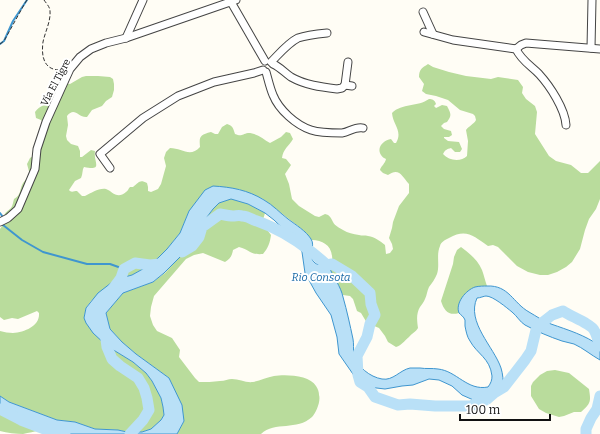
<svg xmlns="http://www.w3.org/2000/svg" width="600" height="434" font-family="Bitter,serif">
  <rect width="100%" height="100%" fill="#fffdf5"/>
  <g fill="#b9dc9c">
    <path d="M428,64L433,67L449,72L466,76L491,79L498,77L518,80L523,87L522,93L526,99L535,106L537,112L535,134L549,156L556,161L571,165L581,173H588L600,161V199L596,209L589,219L585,230L580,249L572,262L566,267L557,272L548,275H540L528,272L517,266L498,247L493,245L488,246C474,236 466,228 449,238C445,240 441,242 440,246C436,255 440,265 437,274C435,279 432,283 429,287C427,291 427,295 425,299C424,302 422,304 420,307C416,314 417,320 418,328C416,332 412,333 409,337C404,341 402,345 396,347L388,342L385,336L379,328L367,323L361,313L357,311L353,299L350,296L343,295C339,288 333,280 331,272C330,267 333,261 332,256C331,245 322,240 312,240L305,232L298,226L263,199L238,189L189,211L180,233L167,249L150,265L132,275L121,278L91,301L86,308L84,318L107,346L133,362L146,373L152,381L161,398L163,407L164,415L161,420L151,429L142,432H127L118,430L95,429L75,422L57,420L9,402L0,396V331C4,332 9,333 13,333C25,332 40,326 39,313L37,311L18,319L12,318L4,320L0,317V229C5,223 2,222 4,216C5,212 8,211 11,208C13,205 13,202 14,199C22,194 19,190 23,183C25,180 28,178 30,175L27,164L30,158L40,151L47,128L41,120L36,118L35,112C40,105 45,106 51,101C58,95 48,86 58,82C61,81 67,84 70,84L82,77L86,76H98L110,77L113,79L114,84V90L112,97L106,101L102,106L92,110L87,117C78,118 75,106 67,116L68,125L66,136L67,140L71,144L78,146L80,151V157H82L91,150L95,151C93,162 104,171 84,167L83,169L82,175L81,178L75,181L69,190C71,193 74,191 77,191L82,196H85C92,193 98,188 106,189C112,191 117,200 126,192C128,191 128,189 130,187C131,187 132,187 133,187C139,183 139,179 147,183L148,187V191L151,192L158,189L161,184L166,166L164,158L166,152L170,148C182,148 190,158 200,147C199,136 200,135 211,132L215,134H218L222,127L227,124C233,126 233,128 235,134C242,137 242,134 248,133C257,133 263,139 270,143L281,137L286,132L290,133L293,139C289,146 283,149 282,158L286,159L291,165L285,174L289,184L292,199L299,206L315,216L319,217L325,214C330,215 331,218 333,222C335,226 340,228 343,230C348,233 353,234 359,235C362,236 365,235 368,236C375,237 380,241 385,245L386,254L390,253L393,249L392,244L389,238L392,228L393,222L399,206L409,193V184C402,176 399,167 388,175L383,173L380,170C381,166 385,164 386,159C384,158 382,157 381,155C376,147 384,140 391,139L394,143H396C403,131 393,125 392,113C402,103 418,107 429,99C432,99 435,100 436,104L434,106L436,108L442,105L447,106C451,114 452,115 447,122L444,123L441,126L444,129L451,131L452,135L449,137H444V138L448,141L459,142L462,149L460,152H455L451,148C447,149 445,150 443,154C449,161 461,162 467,156L468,141L466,130C469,126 474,124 476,120L475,116L473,114L460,110L448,100L436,96L426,94L422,91L424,84L419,77C419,69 422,68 428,64Z"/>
    <path d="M231,198L248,204L265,213L262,223L271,235C270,243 268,248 263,254C249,255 251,250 239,247L233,250C232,256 230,259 225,262L203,253L194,255L186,259L154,296L151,307L150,316L153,325L157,331L172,338L180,350L179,357L195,378L199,382C206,382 213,382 220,381C225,381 228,379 232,379C239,379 246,383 253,382C260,381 267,377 274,376C285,374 310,375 316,386C318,389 319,392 319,395C321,401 316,413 312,417C297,431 275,421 261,434H177L184,421L169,378L136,354L122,342L110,329L106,313L123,293L153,282L165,273L176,261L192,245L199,237L207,217L213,209L219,203Z"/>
    <path d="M461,247C469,253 478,260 482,270C484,275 485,281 487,286L475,287L458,308L459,313C449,316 444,311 441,301L453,264L454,257L457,250Z"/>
    <path d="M555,370L569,373L589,389C591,402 591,403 581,412H574L564,416L559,417L546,413L539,409L531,396V386L533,382L540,375L547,371Z"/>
    <path d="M0,409L32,424L54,432L56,434H43L40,431C34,431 29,433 23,434C16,434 7,433 0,431Z"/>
  </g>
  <path fill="#b9e0f7" stroke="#3f96cf" d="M213,186C231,187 248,190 264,200C273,205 280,213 288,219C296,225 306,231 311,239C316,246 307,257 315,263C319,266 324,263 329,267C333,276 341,287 343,297C347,311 350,325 353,339C354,344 353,349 354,354C357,367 370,377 382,379C393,381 400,370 410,368C413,368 417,368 420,368C426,369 432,368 438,369C457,371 467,391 488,387C491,383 492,380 492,376C490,358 477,354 470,341C467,337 466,331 465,326C465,324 465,322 465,320C464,317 461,315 459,313C455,303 466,290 475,287C479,286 484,286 487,286C509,285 513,303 529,312C536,316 543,321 551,324C568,330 585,335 600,346V360C591,355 583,348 574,344C570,343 566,342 562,341C550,337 536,331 525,325C520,322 517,316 512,312C507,308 493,296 486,296C484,296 480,298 477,298C466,322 494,347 501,368C503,374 503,381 504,387L496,395L486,400L478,402L462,395L452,386L439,380L429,379L413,385L402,386L385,389L368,387L360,382L355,377L339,354L337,337L331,315L316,293L305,273L302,252L298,243L274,220L265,213L248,204L231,199L219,203L213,209L207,217L199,237L192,245L164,273L153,282L123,293L106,313L110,329L122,342L136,354L169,378L182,405L184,421L177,434H65C42,430 21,420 0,409V396L9,402L57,420L75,422L95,429L118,430L127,432H142L151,429L161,420L164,415L163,407L161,398L152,381L146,373L133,362L107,346L93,333L86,323L84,318L86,308L98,293L111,283L121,278L132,275L150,265L159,257L167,249L180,233L189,211L205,190Z"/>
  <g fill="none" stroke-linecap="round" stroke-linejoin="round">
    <g stroke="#3f96cf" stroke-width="2">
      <path d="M0,44L4,41L13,21L27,0"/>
      <path d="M0,213L3,217V219"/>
      <path d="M3,223V225L22,240L43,252L87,264H110L124,269"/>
    </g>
    <g stroke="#b9e0f7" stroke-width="11">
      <path d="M182,252L192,246L199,237L202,227L220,214C225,215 229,216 233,216C236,216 239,215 242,216C246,216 250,218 254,220C281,229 306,246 327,265L332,264L352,276L370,293L371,304L375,315L370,324L367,337L357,356L358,375L360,382L368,387L375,397L398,405L410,404L435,406H471L478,402L486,400L494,393L504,387L525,360L531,351L536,330L543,322L552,315L563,311C570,316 591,324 594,330C597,335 598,341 600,346"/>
      <path d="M112,290L121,278L124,269L135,263L150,265L161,264L165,263"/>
      <path d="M105,332L107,347L112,359L120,366L138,378L144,388L147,398L149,410L143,420L130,434"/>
      <path d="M0,409L21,420L52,432L65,434"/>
      <path d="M586,434V429L591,418L597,409L600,396"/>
    </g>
    <g stroke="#444" stroke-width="9">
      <g id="minor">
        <path d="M231,2L250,35L265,61"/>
        <path d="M423,12L433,34"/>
        <path d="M424,32L453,40L516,49"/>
        <path d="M126,38L143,0"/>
        <path d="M591,48L592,0"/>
        <path d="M516,49C521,60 531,66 539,74C550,86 565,109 566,125"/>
        <path d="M516,49L521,45L526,43L600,49"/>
        <path d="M271,62C279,54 288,43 298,38C307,35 317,34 327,33"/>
        <path d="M273,64C280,67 285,73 291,77C305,85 321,87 337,89L342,88L345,85L352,86"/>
        <path d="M266,72C268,79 270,88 273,95C279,110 296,125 311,130C320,133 332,133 342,133C349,132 356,126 363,128"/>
        <path d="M345,85L348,62"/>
        <path d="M110,168L100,154L143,118L178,96L214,82L254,73L263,70"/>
        <path d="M0,222L8,218L18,209L35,169L37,149L46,122L70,69L80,57L91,49L106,43L126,38L236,0"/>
      </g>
    </g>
    <g stroke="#333" stroke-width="1" stroke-dasharray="4 2" stroke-linecap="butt">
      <path d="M44,0C46,3 50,7 50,11C51,21 45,32 43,42C41,57 44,71 62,70"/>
      <path d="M0,44L4,41L25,3L27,0"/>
    </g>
    <use href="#minor" stroke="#fff" stroke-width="7"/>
  </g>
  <g text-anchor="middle" stroke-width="4" stroke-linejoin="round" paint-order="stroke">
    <g font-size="10" fill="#111" stroke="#fff">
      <text transform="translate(55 82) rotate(-62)" y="4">Vía El Tigre</text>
    </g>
    <g font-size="11" font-style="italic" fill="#1768a6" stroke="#fff">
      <text x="321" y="281">Rio Consota</text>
    </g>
  </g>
  <path d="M460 414v6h90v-6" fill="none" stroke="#111111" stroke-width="2"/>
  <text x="466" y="414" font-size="12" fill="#111111" stroke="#ffffff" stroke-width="3" paint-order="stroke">100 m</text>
</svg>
